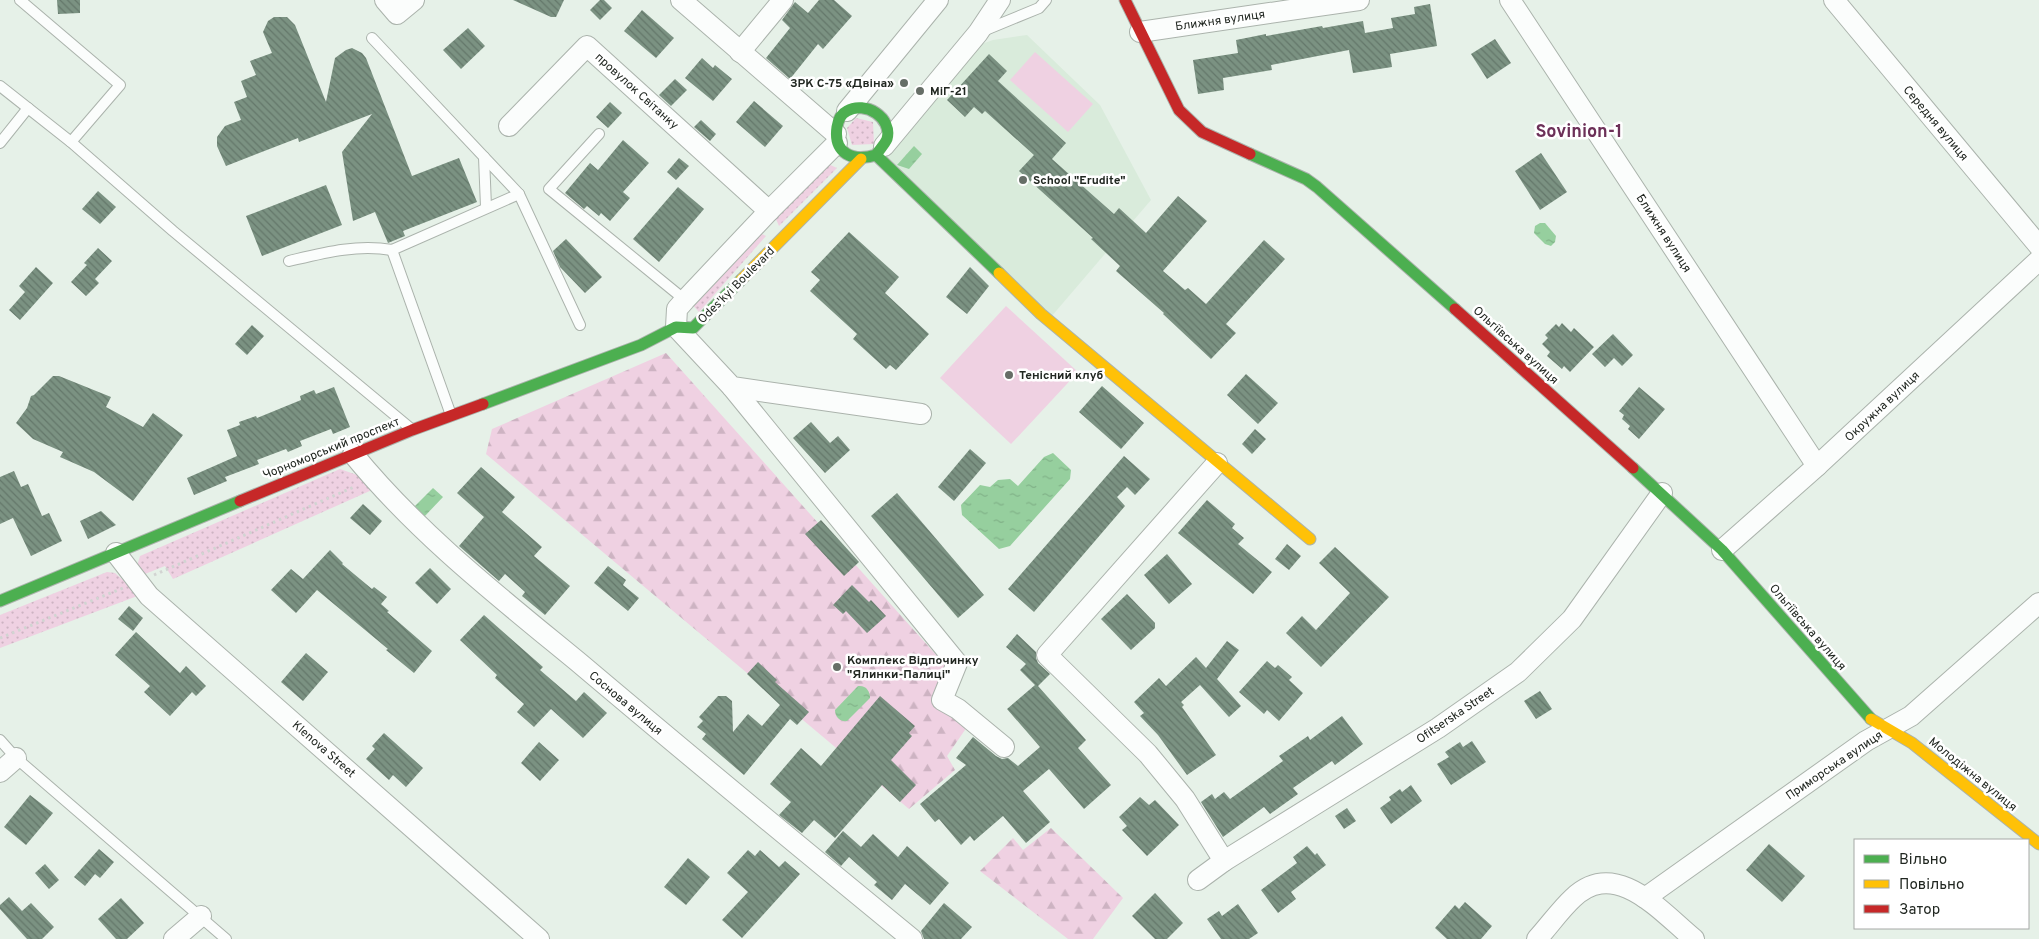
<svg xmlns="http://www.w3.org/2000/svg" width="2039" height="939" font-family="Overpass,sans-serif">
  <defs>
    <pattern id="grass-dots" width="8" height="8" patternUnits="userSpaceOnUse" patternTransform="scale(1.25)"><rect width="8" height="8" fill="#efd1e2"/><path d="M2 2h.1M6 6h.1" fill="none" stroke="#cdb3c2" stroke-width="1.8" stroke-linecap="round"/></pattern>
    <pattern id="forest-firs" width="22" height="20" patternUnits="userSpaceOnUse" patternTransform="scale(1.25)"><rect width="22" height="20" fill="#efd1e2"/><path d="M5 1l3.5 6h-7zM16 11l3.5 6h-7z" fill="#cdb3c2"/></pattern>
    <pattern id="water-ripples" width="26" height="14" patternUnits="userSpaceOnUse" patternTransform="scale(1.25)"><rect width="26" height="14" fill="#96cf9e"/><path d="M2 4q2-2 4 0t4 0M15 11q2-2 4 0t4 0" fill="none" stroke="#81b288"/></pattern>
    <pattern id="building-back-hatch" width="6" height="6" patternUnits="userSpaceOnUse" patternTransform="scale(1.25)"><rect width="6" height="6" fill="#7b9282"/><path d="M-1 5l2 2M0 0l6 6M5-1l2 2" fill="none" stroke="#64776a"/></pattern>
  </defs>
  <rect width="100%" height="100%" fill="#e6f1e8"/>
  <path fill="#d9ebdb" d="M1027,35L1100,105L1151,200L1051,317L885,159L979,45L993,40Z"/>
  <g fill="url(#grass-dots)">
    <path d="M856,118L873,122L874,144L852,145L847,128Z"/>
    <path d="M828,164L837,168L779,226L775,217Z"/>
    <path d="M760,233L766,236L699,312L689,301Z"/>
    <path d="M340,469L360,476L372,490L173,579L165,566L145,574L137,566L140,556Z"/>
    <path d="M107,572L115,573L140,595L0,648V615Z"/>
  </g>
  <g fill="url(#forest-firs)">
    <path d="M666,353L946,666L933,706L967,727L947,756L955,770L909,809L486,454L492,429Z"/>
    <path d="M1051,828L1123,898L1093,939H1068L980,871L1013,838L1023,850Z"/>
  </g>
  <g fill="#efd1e2">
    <path d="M1035,52L1093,104L1068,132L1010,80Z"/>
    <path d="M1006,306L1078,372L1011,444L940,378Z"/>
  </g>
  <g fill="url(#water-ripples)">
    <path d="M914,146L922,154L909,169L897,165Z"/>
    <path d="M1540,223H1545L1556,236L1555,242L1551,246L1545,244L1534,233L1535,226Z"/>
    <path d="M1053,453L1071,470L1070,479L1010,546L999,549L962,515L961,505L980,485L990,487L998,480L1010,479L1018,486L1044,457Z"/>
    <path d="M433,488L443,497L424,517L414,507Z"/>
    <path d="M858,686C866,685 870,691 870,698L847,721C840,722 835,717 835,710Z"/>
  </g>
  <g fill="url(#building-back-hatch)">
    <path d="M57,0H80V13L58,14Z"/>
    <path d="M513,0H564L556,17H551Z"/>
    <path d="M600,0H604L612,8L600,20L590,10Z"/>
    <path d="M819,0H834L852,16L823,49L818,44L790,79L766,58L790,28L782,20L795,2L808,13Z"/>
    <path d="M1430,4L1437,46L1390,54L1392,67L1353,73L1349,50L1271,65L1272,70L1223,78L1224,90L1198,94L1193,60L1238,53L1236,40L1266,34V36L1322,26L1323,28L1363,21L1365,33L1393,28L1391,18L1415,14L1414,7Z"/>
    <path d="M642,10L674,38L656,58L624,31Z"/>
    <path d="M274,17H287L295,25L326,102L335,58L346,50L352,48L362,53L366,58L412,176L459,158L477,202L403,231L405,236L388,243L375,212L353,221L342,152L372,114L299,142L298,138L226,166L217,146V137L225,126L241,120L234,102L247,97L241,81L256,75L250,61L272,53L263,32L268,21Z"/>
    <path d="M468,28L485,46L461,69L443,50Z"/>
    <path d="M1495,39L1511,63L1487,79L1471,54Z"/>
    <path d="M989,54L1007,71L998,81L1066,143L1052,159L1114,214L1119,208L1146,233L1178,196L1207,221L1163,271L1185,290L1188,288L1206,304L1264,240L1285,259L1226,324L1236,333L1211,359L1163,314L1164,313L1116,271L1120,266L1091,239L1093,238L1019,171L1034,155L985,111L982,114L974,107L965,117L947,100Z"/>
    <path d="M702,58L713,68L715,65L732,79L713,101L685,78Z"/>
    <path d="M675,79L687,90L671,106L659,95Z"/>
    <path d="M754,101L783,126L765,147L736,122Z"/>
    <path d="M610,102L622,113L608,128L596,117Z"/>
    <path d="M701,120L716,134L710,141L694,127Z"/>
    <path d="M623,140L649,163L623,192L630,198L610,221L601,213L599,216L587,206L584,209L565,193L590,163L598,170Z"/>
    <path d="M1541,153L1567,192L1540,210L1515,171Z"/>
    <path d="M679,158L689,166L676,180L667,172Z"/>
    <path d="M326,185L342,225L262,256L246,216Z"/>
    <path d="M678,187L704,209L659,262L633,239Z"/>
    <path d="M98,191L116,207L100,224L82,209Z"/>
    <path d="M849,232L899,277L885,293L929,334L896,370L890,365L886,369L853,339L857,334L810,291L820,280L811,272Z"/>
    <path d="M566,239L602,277L585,293L560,267L553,251Z"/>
    <path d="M98,248L112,261L95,279L99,283L86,296L71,282L87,265L84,263Z"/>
    <path d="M36,267L53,283L20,320L9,310L25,292L19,286Z"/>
    <path d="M970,267L989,286L967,314L946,297Z"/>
    <path d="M1562,323L1571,332L1574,328L1594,347L1570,372L1564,366L1562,369L1547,356L1550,352L1542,344L1548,338L1545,335L1556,324L1559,327Z"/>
    <path d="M252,325L264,336L247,355L235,344Z"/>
    <path d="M1613,334L1633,355L1622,366L1614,358L1605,367L1592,354Z"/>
    <path d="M1246,374L1278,403L1258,424L1227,395Z"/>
    <path d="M53,376H59L111,397L106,407L143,427L153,413L183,435L133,501L94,472L60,457L63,452L33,439L16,423L27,408L31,396L34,395Z"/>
    <path d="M1102,386L1144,423L1121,449L1079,412Z"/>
    <path d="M334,387L350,427L333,434L331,429L300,441L302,446L288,452L286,449L257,460L259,464L225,477L227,481L194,495L187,478L237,456L227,430L240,425L239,422L256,416L257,418L301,400L300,396L314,390L316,394Z"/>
    <path d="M1639,387L1665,409L1639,439L1628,429L1630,426L1622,419L1624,415L1619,411Z"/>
    <path d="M811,422L830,443L838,436L850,450L825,473L793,438Z"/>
    <path d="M1255,429L1266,439L1252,454L1242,444Z"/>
    <path d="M970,449L986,463L954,501L938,487Z"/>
    <path d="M1124,456L1150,479L1135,495L1127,487L1117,497L1125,506L1034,612L1008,589Z"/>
    <path d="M481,467L515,497L502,512L542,547L534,556L570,586L545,615L522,596L525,592L505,574L499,581L459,546L484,517L457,493Z"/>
    <path d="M14,471L21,487L28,484L42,516L49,513L62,541L31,556L13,518L0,524V477Z"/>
    <path d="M897,493L984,595L958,618L871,516Z"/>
    <path d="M1207,500L1235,524L1232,528L1244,538L1238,544L1272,572L1253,594L1178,533Z"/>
    <path d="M363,504L382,521L370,535L350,518Z"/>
    <path d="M101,511L116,525L88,539L80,521Z"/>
    <path d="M821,520L859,562L844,576L805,534Z"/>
    <path d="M1287,544L1301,556L1289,570L1275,559Z"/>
    <path d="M1335,547L1389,597L1321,667L1286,633L1302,616L1316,630L1350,593L1319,563Z"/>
    <path d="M330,550L343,563L342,564L372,589L374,587L387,597L381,604L389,611L387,612L432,651L414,673L386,650L388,649L317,590L296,613L271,590L291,569L303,579Z"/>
    <path d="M1167,554L1192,584L1169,604L1144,575Z"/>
    <path d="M608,566L626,580L623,585L639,598L628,611L594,583Z"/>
    <path d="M430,568L451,589L437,604L415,583Z"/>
    <path d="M852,585L869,602L871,600L886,616L867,633L846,611L843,614L833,605Z"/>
    <path d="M1127,594L1155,623V628L1131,650L1101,619Z"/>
    <path d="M129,606L143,618L133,631L118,619Z"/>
    <path d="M484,615L543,667L540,670L576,701L584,692L607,713L583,738L551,709L534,727L517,712L524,704L495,678L497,675L460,640Z"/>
    <path d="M136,632L180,673L186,666L206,686L196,696L192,692L170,716L144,692L150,686L115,655Z"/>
    <path d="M1017,634L1036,652V658L1038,663L1050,674L1038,686L1086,740L1078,748L1111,785L1084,809L1049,769L1023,791L1050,822L1026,843L1003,816L974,841L970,836L961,845L939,819L935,822L920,804L966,765L956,758L973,737L996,756L1002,759L1008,758L1018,766L1040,747L1007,709L1035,685L1020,670L1026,664L1006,647Z"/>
    <path d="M1227,641L1239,650L1217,679L1241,706L1229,717L1200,685L1181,702L1184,705L1182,707L1216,755L1187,775L1158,735L1140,716L1144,713L1134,702L1159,678L1166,686L1196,657L1206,668Z"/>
    <path d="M306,653L328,672L303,701L281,682Z"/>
    <path d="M1267,661L1275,668L1278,665L1292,677L1289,680L1303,693L1279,721L1267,710L1264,714L1239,692Z"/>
    <path d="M758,662L777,680L775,682L809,712L797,725L790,719L744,775L702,739L706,734L697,727L703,721L699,717L718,696H726L732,701L733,732L748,714L762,726L780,705L747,674Z"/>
    <path d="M1540,691L1552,709L1536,719L1524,701Z"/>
    <path d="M880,696L915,726L909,733L912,736L891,760L916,785L900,802L882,785L835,838L814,820L802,833L779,815L791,802L770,784L801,748L821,766Z"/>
    <path d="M1342,716L1363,744L1335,765L1332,761L1293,788L1298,794L1270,814L1264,807L1223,837L1201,802L1212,794L1215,799L1224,792L1230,799L1283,761L1279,756L1308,736L1310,740Z"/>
    <path d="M384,733L423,768L406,787L393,775L389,780L366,759L375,749L372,746Z"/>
    <path d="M1472,741L1486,762L1451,785L1437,764L1449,757L1445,752L1460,742L1463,747Z"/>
    <path d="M539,742L559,760L540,781L521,763Z"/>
    <path d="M1411,785L1422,801L1391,824L1380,808L1391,800L1389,797L1400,789L1402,792Z"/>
    <path d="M30,795L53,813L26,845L4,827Z"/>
    <path d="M1140,797L1149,805L1155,800L1179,825L1147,856L1122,830L1127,826L1119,817Z"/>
    <path d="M1347,808L1356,821L1344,829L1335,816Z"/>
    <path d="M843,831L861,847L873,834L898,857L907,846L949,883L930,905L905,884L892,900L874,885L877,882L849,857L841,866L825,852Z"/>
    <path d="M1769,844L1805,876L1782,902L1746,870Z"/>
    <path d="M1307,846L1315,855L1317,853L1326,865L1291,892L1296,899L1278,913L1261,890L1297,863L1293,857Z"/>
    <path d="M99,849L114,862L100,878L95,874L85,886L74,877Z"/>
    <path d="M748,850L755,856L760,850L779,867L785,861L800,874L742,938L722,920L748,892L727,873Z"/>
    <path d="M688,858L710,877L686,905L664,887Z"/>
    <path d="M45,864L59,880L49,889L35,873Z"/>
    <path d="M1155,893L1183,923L1167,939H1155L1132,916Z"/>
    <path d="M9,897L22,911L31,903L54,927L42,939H27L0,909V905Z"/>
    <path d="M121,898L144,923L127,939H116L98,919Z"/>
    <path d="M1465,902L1492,926L1481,939H1447L1435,928L1455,905L1459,909Z"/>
    <path d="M944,903L972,927L961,939H924L921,931Z"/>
    <path d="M1238,904L1258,933L1249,939H1221L1207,919L1219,911L1222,916Z"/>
  </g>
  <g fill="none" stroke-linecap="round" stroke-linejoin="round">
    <g stroke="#abb3ac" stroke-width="12">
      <g id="lane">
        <path d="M20,0L120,85L71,142"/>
        <path d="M983,31L1039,8L1046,0"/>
        <path d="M372,38L519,194L580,325"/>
        <path d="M0,86L71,142L173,231L409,427"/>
        <path d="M599,134L549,189L685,300"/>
        <path d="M0,143L28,108"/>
        <path d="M484,157L486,207"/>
        <path d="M392,250L451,415"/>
        <path d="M289,261C323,253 356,244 392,250L519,194"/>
        <path d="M0,740L16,758L226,939"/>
      </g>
    </g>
    <g stroke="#abb3ac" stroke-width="22">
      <g id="street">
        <path d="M385,0L397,14L414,0"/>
        <path d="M681,0L836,134"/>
        <path d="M1510,0L1817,466"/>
        <path d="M1834,0L2039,246"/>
        <path d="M1140,32L1359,0"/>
        <path d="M740,52L783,0"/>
        <path d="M847,111L938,0"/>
        <path d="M509,126L587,46L769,211"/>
        <path d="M837,143L769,211L685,300L677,309L676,327L732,387L921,414"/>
        <path d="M884,146L978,33L1000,0"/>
        <path d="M732,387L957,663L942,700L958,709L1004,747"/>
        <path d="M353,454C419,535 503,600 583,666C692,758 802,849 912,939"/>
        <path d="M1217,463L1047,655L1148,754L1185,799L1224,861"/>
        <path d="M1722,550L1817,466L2039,260"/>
        <path d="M116,553L149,596L539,939"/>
        <path d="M0,772L16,758"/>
        <path d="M1198,880L1224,861L1438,728L1518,672L1572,619L1662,493"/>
        <path d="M1645,898L1866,741L1911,716L2039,603"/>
        <path d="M174,939L201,916"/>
        <path d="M1537,939C1549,926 1560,910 1573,898C1616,857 1661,912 1694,939"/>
      </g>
    </g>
    <g stroke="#abb3ac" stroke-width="13">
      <g id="fast">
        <path d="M1250,154L1306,179L1317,187L1455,309"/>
        <path d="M876,155C879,150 885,144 887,139C893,118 865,100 847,111C841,114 838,120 837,127C833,154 853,162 876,155L999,273"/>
        <path d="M483,404L641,345L676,327L693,328L741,280"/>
        <path d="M1633,468L1722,550L1871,719"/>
        <path d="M0,601L240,501"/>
      </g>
    </g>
    <g stroke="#abb3ac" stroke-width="13">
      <g id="slow">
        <path d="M999,273L1041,314L1310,539"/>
        <path d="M741,280L861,159"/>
        <path d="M1871,719L1912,743L2039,844"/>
      </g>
    </g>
    <g stroke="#abb3ac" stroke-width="13">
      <g id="jam">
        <path d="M1125,0L1179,110L1202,132L1250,154"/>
        <path d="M1455,309L1633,468"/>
        <path d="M240,501L412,430L483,404"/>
      </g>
    </g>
    <g stroke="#d2d4d2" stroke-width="3" stroke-dasharray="2.5 4" stroke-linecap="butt">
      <path d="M154,575L356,486"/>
      <path d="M0,638L123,588"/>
    </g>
    <use href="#lane" stroke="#fbfdfc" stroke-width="10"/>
    <use href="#street" stroke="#fbfdfc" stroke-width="20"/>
    <use href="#fast" stroke="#4caf50" stroke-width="11"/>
    <use href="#slow" stroke="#ffc107" stroke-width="11"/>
    <use href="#jam" stroke="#c62828" stroke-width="11"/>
  </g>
  <g fill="#666e67" stroke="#fff" stroke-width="2">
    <circle cx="904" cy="83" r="5"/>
    <circle cx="920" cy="91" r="5"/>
    <circle cx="1023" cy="180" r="5"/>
    <circle cx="1009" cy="375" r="5"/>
    <circle cx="837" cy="667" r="5"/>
  </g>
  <g text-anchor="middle" stroke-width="5" stroke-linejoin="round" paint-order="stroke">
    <g font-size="12" fill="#212721" stroke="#fff">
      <text transform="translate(1220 20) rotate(-8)" y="4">Ближня вулиця</text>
      <text transform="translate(637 91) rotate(42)" y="4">провулок Світанку</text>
      <text transform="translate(1936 123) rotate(50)" y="4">Середня вулиця</text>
      <text transform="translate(1664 233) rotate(57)" y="4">Ближня вулиця</text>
      <text transform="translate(736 285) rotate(-45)" y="4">Odes'kyi Boulevard</text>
      <text transform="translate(1516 345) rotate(42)" y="4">Ольгіївська вулиця</text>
      <text transform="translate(1882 406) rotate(-43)" y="4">Окружна вулиця</text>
      <text transform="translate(331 448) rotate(-22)" y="4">Чорноморський проспект</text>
      <text transform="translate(1808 627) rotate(49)" y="4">Ольгіївська вулиця</text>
      <text transform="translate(626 703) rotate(40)" y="4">Соснова вулиця</text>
      <text transform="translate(1455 715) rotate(-34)" y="4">Ofitserska Street</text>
      <text transform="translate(324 749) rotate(41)" y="4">Klenova Street</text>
      <text transform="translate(1834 765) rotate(-34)" y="4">Приморська вулиця</text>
      <text transform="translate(1973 774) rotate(39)" y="4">Молодіжна вулиця</text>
    </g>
    <g font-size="12" font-weight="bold" fill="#212721" stroke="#fff" text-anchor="start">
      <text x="894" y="87" text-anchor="end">ЗРК С-75 «Двіна»</text>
      <text x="930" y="95">МіГ-21</text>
      <text x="1033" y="184">School "Erudite"</text>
      <text x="1019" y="379">Тенісний клуб</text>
      <text x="847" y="664">Комплекс Відпочинку<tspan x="847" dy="14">"Ялинки-Палиці"</tspan></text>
    </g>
    <g font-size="18" font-weight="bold" fill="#6c3058" stroke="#fff">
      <text x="1579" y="137">Sovinion-1</text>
    </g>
  </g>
  <rect x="1854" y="839" width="175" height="90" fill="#ffffff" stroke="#a6a9a6"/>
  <rect x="1864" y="855" width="25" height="8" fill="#4caf50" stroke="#a6a9a6"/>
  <text x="1899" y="864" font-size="15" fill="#212721">Вільно</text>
  <rect x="1864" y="880" width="25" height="8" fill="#ffc107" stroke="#a6a9a6"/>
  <text x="1899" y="889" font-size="15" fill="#212721">Повільно</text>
  <rect x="1864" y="905" width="25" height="8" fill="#c62828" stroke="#a6a9a6"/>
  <text x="1899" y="914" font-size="15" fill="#212721">Затор</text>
</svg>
